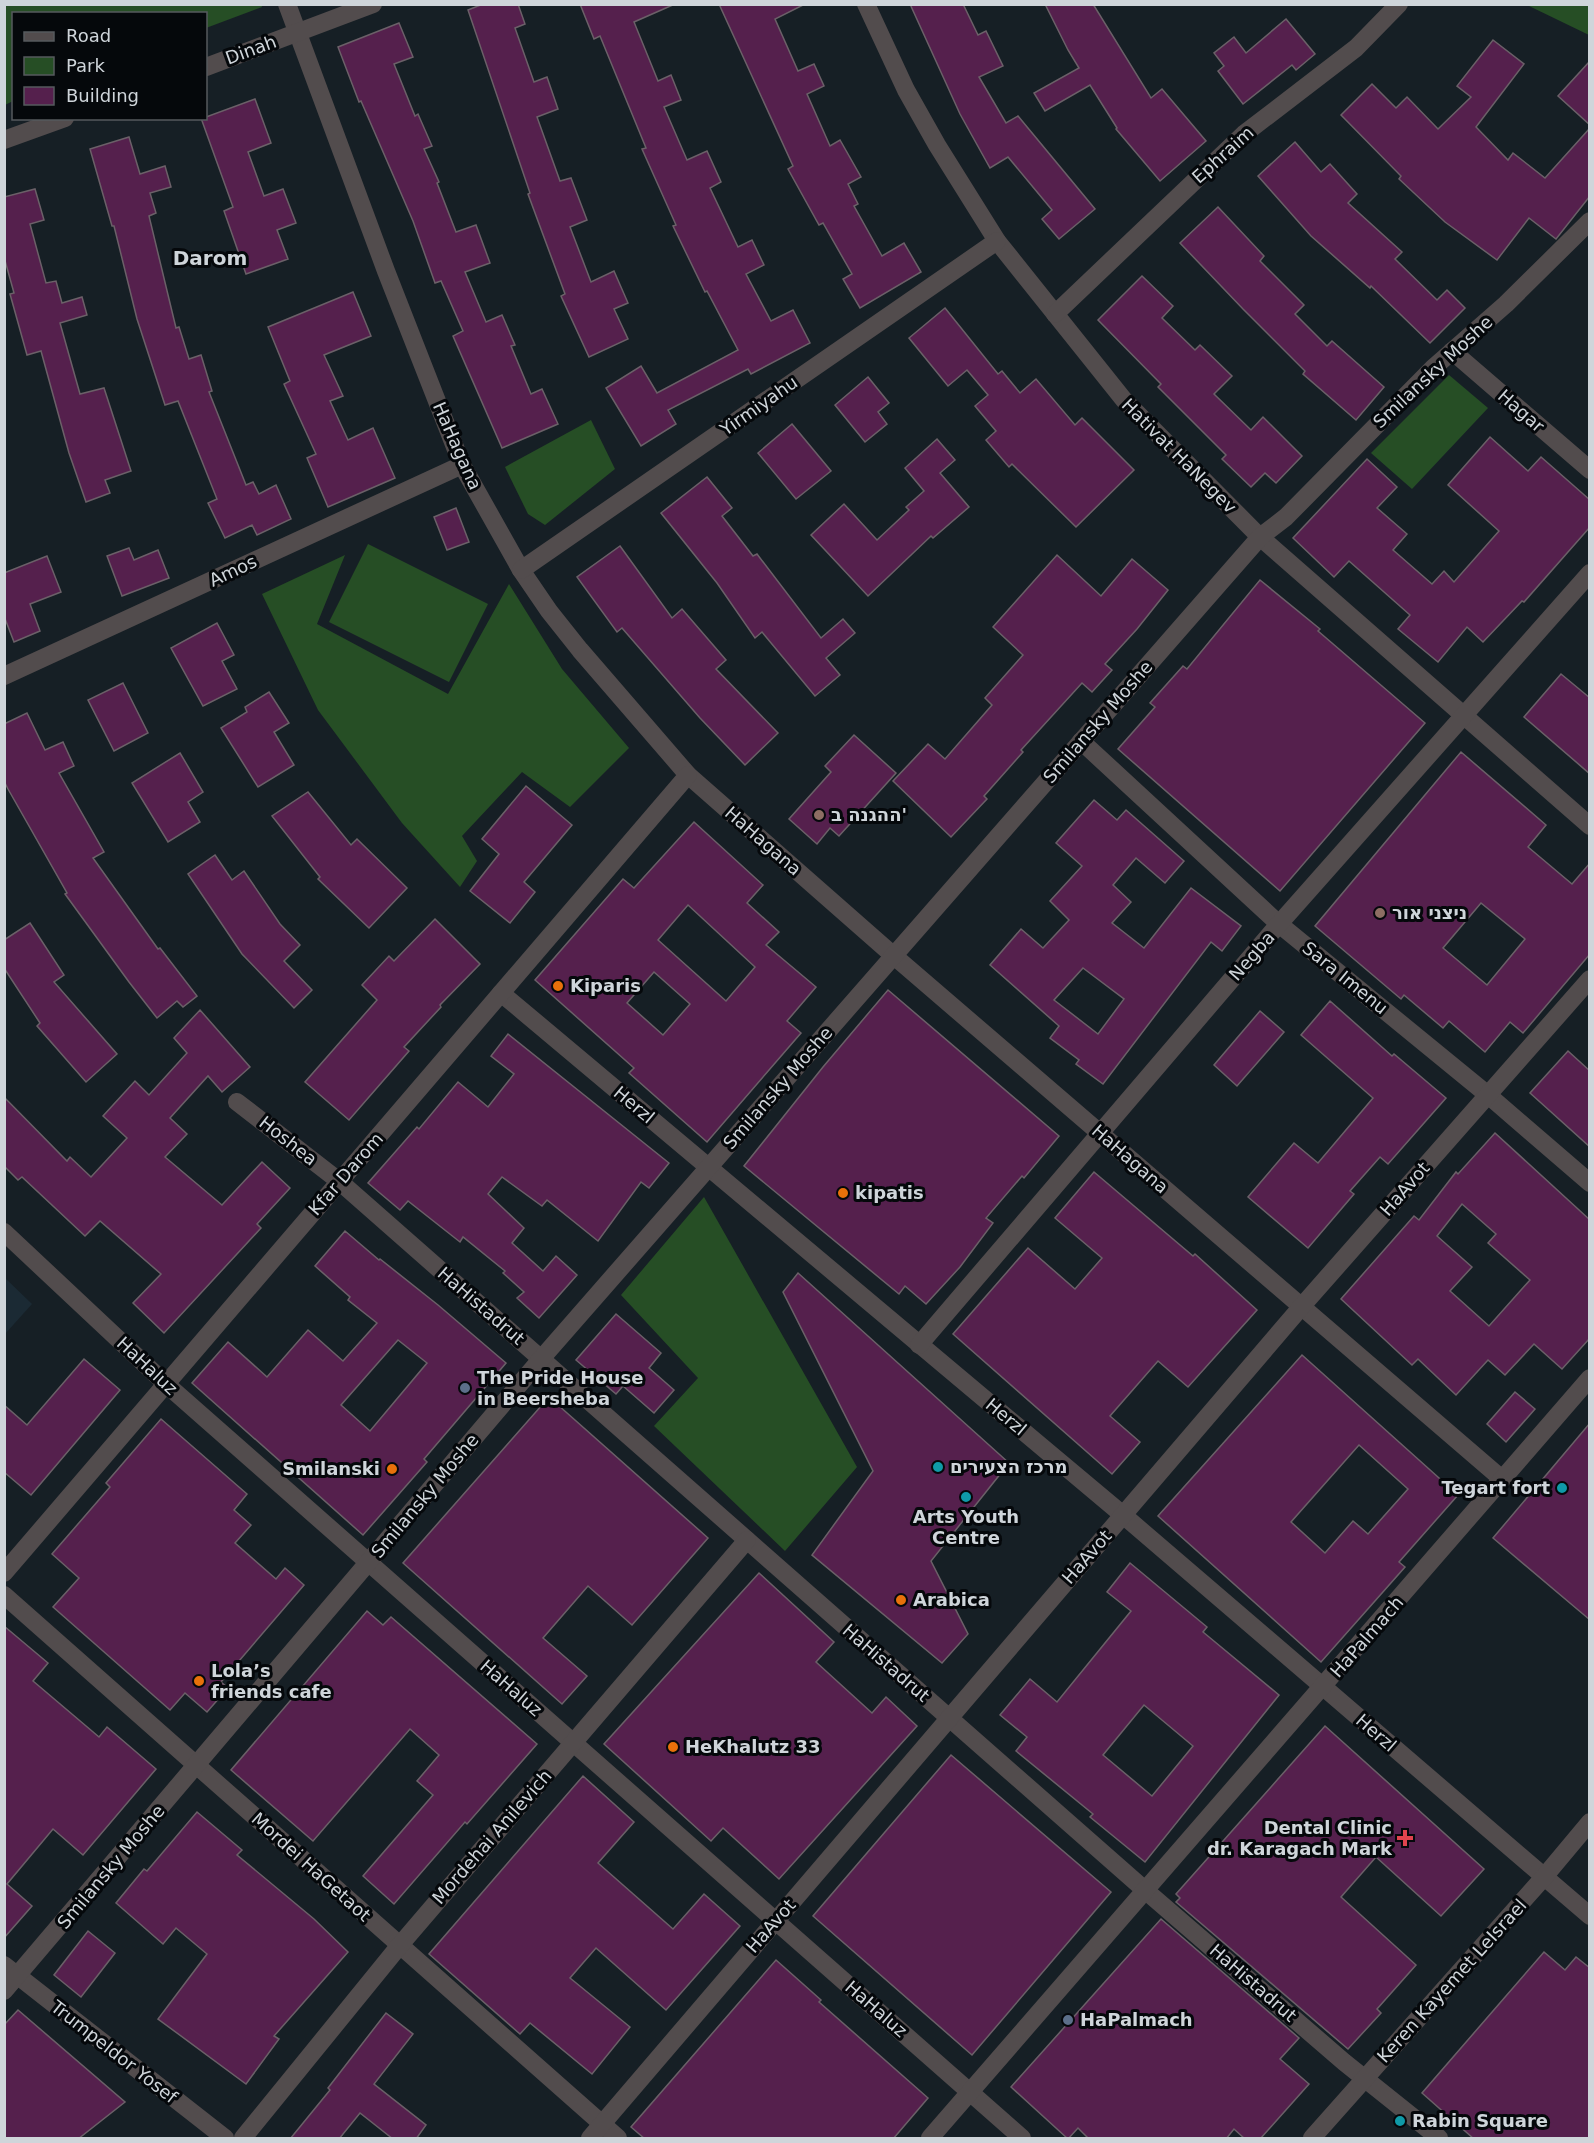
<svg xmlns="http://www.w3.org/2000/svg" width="1594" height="2143" font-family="'DejaVu Sans','Noto Sans Hebrew',sans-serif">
  <rect width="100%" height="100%" fill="#161f25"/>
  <path fill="#1b2a34" d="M5,1278L32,1304L5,1334H4Z"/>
  <g fill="#264e25">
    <path d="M5,4H261L262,7L206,28V14H14L13,101L5,105Z"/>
    <path d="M1527,5H1589V35Z"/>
    <path d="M1449,375L1488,408L1412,489L1371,453Z"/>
    <path d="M591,420L615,469L545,525L528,514L505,467Z"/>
    <path d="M368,544L488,604L449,682L329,622Z"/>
    <path d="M345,555L317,624L448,694L509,584L562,669L629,748L570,807L522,772L462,836L477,861L460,887L402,823L318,710L262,594Z"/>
    <path d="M704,1197L857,1467L785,1551L654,1426L698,1378L621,1295Z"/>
  </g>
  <g fill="#55204d" stroke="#6b6068" stroke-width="1.5" fill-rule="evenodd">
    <path d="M483,4H518L525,24L515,28L534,82L547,77L558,109L537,117L560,181L571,178L587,220L570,227L591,282L614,271L628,303L614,309L628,339L589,357L561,296L565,294L528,194L530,193L468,10Z"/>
    <path d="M580,4H675L634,22L658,81L671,75L681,100L664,107L687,160L707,151L721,182L710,188L738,247L752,240L764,265L746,274L771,321L793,310L810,343L751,374L748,369L668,410L676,424L641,446L606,388L641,366L657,393L738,350L707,291L705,292L673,226L676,225L642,149L646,148L600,36L594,39Z"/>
    <path d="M719,4H805L775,19L798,71L814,64L824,86L807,94L830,146L840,140L861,177L848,184L858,204L854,206L882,256L904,243L921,272L860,308L843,279L852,274L823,223L819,225L788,169L793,166Z"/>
    <path d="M910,4H963L978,35L986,31L1003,66L979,77L1006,123L1018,116L1095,209L1059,239L1042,219L1052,210L1008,157L990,168L960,114Z"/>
    <path d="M1045,4H1093L1151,98L1162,89L1206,141L1160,181L1116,129L1117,128L1090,85L1045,111L1034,93L1079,68L1068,50Z"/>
    <path d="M1286,19L1315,54L1296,70L1292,65L1243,104L1218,71L1224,66L1214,53L1234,37L1246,53Z"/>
    <path d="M399,23L413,57L394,64L415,116L418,114L432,146L424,149L439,182L437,183L456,232L476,225L490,263L465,272L486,322L502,315L515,345L511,346L531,394L542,389L558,424L502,448L453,336L463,331L441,281L435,283L413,221L361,101L359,102L338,47Z"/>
    <path d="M1493,40L1524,64L1476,127L1508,160L1513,153L1545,178L1590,128V196L1556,239L1529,218L1497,260L1445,222L1399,179L1401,176L1341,115L1372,84L1396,108L1407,97L1438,129L1471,97L1457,86Z"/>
    <path d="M1590,61V125L1558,96Z"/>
    <path d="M255,99L271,143L248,152L264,196L283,189L296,223L277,230L288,259L246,274L224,211L233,207L201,118H206V117Z"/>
    <path d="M129,137L140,174L165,166L171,187L150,193L156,213L149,216L176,328L179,327L189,359L201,355L212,391L209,392L246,485L253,482L259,494L276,485L291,519L257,535L252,525L225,538L208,503L217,499L178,401L165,405L137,319L114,226H112L90,149Z"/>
    <path d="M1295,142L1321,172L1330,164L1357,194L1348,203L1402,252L1395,259L1437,300L1447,290L1465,308L1430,343L1371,286L1370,288L1311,236L1258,176Z"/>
    <path d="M35,189L44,220L30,224L46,283L56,281L62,303L82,297L87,315L60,323L80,394L104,388L131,471L105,480L110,493L86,502L69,453L41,351L27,355L10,294L14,293L4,257V197Z"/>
    <path d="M1218,207L1264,256L1260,261L1304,305L1295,314L1327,346L1332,341L1384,387L1356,420L1303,374L1305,371L1243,309L1180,243Z"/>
    <path d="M1142,276L1173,306L1162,318L1195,350L1200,345L1232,376L1214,394L1251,430L1263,417L1302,456L1276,483L1265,473L1251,487L1222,459L1226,455L1158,387L1161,384L1098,320Z"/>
    <path d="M353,292L371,336L324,355L343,396L330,401L348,440L373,428L395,478L328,507L307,458L316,454L284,384L290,381L268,327Z"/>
    <path d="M945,308L998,374L1002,371L1020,393L1036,379L1075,425L1082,418L1134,470L1076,527L1012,464L1009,467L986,440L996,431L975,406L988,395L967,370L948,386L909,338Z"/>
    <path d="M868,377L889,403L878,412L887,424L865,442L835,405Z"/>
    <path d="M792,424L831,471L796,499L758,453Z"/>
    <path d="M1490,437L1528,471L1541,457L1590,500V527L1524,602L1522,601L1483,642L1467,627L1438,662L1398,629L1410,615L1349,561L1334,577L1293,538L1367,459L1397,487L1377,508L1407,534L1393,550L1432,584L1444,571L1454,582L1499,531L1448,485Z"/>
    <path d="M937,439L955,460L940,473L969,507L933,538L931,536L868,596L811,535L844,504L877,540L909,510L906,507L924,491L905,468Z"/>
    <path d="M707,477L732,508L722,516L753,556L757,554L821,638L843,619L855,633L826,658L840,675L815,696L762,632L755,638L717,583L661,513Z"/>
    <path d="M456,508L469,542L447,550L434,517Z"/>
    <path d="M620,546L672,618L682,609L726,660L716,669L778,733L745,765L700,718L622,628L617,632L577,577Z"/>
    <path d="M129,548L134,560L158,550L169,578L122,596L107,556Z"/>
    <path d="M1057,555L1101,596L1132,559L1168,590L1137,629L1105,664L1112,670L1092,692L1082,683L1021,750L1023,752L984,796L987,799L951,837L893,781L928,744L945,759L992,705L985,698L1023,655L993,627Z"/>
    <path d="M47,556L61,592L30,604L40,631L14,642L4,616V573Z"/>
    <path d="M1260,580L1320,629L1318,631L1425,723L1280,891L1118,749L1155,707L1150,703L1183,666L1187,669Z"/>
    <path d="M217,623L234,655L222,661L237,689L203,706L171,648Z"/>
    <path d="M1561,674L1590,698V774L1524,717Z"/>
    <path d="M123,683L148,733L114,751L88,700Z"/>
    <path d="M269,692L289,723L274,732L294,765L258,787L221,728L247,712L245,707Z"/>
    <path d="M27,713L45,750L63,742L74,766L59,773L104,852L93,858L158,949L160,948L197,996L183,1007L177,1001L157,1018L129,982L65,894L67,893L8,789L4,781V724Z"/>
    <path d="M854,735L896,773L839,836L830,828L817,844L789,819L831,772L825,766Z"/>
    <path d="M1461,752L1546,825L1528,847L1572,884L1590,863V954L1523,1033L1510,1022L1485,1052L1449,1021L1443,1028L1404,995L1401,999L1315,926ZM1481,903L1525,939L1487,985L1443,948Z"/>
    <path d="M180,753L203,792L188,802L200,822L168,842L132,783Z"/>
    <path d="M526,786L572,825L524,882L535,892L510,923L470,891L499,854L482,839Z"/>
    <path d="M308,792L351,845L357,839L407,888L369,928L318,879L320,877L272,816Z"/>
    <path d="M1094,800L1117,820L1126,810L1184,861L1165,883L1136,858L1113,885L1131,902L1112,923L1144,948L1191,888L1241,926L1222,951L1211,942L1103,1084L1076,1064L1079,1060L1050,1038L1059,1026L990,965L1021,929L1043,948L1069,920L1050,901L1082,866L1056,843ZM1083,968L1124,999L1098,1034L1054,1000Z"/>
    <path d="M694,822L763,885L747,903L779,932L766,945L816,987L787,1021L801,1033L707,1142L629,1073L634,1068L535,980L623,879L634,888ZM688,905L755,967L726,1001L658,940ZM654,972L690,1004L663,1035L627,1003Z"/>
    <path d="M215,855L232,880L244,871L280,924L300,945L284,961L312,990L294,1008L242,954L188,874Z"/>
    <path d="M435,919L480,964L440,1005L441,1007L404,1047L409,1051L349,1120L305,1082L377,1000L362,985L389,956L394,961Z"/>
    <path d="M30,923L64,975L54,982L117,1054L86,1082L37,1026L40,1023L4,968V940Z"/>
    <path d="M888,990L1059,1136L1024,1178L1022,1176L986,1218L993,1223L960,1267L926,1304L905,1286L899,1294L744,1166L823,1067Z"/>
    <path d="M1330,1001L1392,1056L1394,1054L1446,1098L1388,1164L1380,1157L1350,1191L1354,1194L1308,1248L1248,1197L1294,1143L1318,1163L1373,1098L1301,1035Z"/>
    <path d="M200,1010L250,1067L222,1092L208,1076L170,1118L187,1134L165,1157L222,1205L262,1162L290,1188L257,1224L261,1228L164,1333L133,1303L161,1274L100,1221L85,1236L22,1177L18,1180L4,1166V1097L67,1161L70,1157L91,1177L127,1138L103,1116L135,1081L149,1095L187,1053L174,1038Z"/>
    <path d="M1260,1011L1284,1032L1237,1086L1214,1065Z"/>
    <path d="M508,1034L669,1163L649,1188L641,1182L598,1241L547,1200L542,1206L502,1177L488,1194L524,1228L512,1243L543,1271L556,1256L577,1275L539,1318L517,1298L524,1292L503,1273L505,1271L463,1237L460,1242L408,1201L400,1210L368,1183L417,1127L419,1129L458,1082L488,1107L514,1074L491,1056Z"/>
    <path d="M1568,1051L1590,1071V1147L1530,1093Z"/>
    <path d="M1495,1133L1590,1220V1338L1562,1369L1534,1344L1505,1375L1488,1360L1456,1395L1418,1359L1412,1365L1341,1299L1414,1216L1419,1220L1456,1172L1458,1174ZM1462,1204L1496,1234L1488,1243L1530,1280L1489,1326L1450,1291L1472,1267L1437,1236Z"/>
    <path d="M1094,1172L1193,1256L1195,1254L1257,1310L1188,1387L1158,1361L1110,1416L1140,1442L1112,1474L953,1334L1028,1248L1075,1289L1102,1258L1055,1218Z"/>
    <path d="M345,1231L379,1260L380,1259L438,1305L506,1363L424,1459L427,1462L363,1535L192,1383L228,1342L267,1377L308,1330L343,1361L377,1323L348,1300L350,1297L315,1266ZM398,1340L427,1363L370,1431L341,1405Z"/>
    <path d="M798,1273L1009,1463L931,1561L968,1634L942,1663L812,1555L873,1471L783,1292Z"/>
    <path d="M616,1314L661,1353L649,1368L674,1390L654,1413L623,1386L616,1394L576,1360Z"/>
    <path d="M1302,1355L1458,1495L1399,1562L1405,1567L1321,1662L1158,1516ZM1359,1445L1408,1489L1368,1534L1353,1521L1325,1553L1291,1522Z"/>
    <path d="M84,1359L120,1390L31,1495L4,1472V1405L27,1425Z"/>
    <path d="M1515,1392L1535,1409L1506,1442L1487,1424Z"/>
    <path d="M549,1397L708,1538L632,1625L588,1586L543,1638L587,1676L562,1704L403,1563Z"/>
    <path d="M161,1419L247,1494L234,1510L251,1525L235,1543L276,1579L285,1568L304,1585L221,1682L228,1688L207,1712L185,1693L170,1710L53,1607L79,1578L52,1554L110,1487L106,1483Z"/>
    <path d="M1590,1423V1620L1493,1538Z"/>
    <path d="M1130,1563L1207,1627L1203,1632L1279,1695L1145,1862L1090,1817L1093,1814L1016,1751L1027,1737L1000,1715L1030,1679L1057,1702L1131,1611L1107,1592ZM1144,1705L1193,1746L1152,1796L1103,1755Z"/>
    <path d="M759,1573L834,1642L816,1662L872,1713L886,1697L917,1726L779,1879L723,1828L711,1841L604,1744Z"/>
    <path d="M367,1611L383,1625L391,1617L537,1744L467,1824L465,1822L394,1904L363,1876L433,1795L417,1781L439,1755L410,1729L313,1841L231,1770Z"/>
    <path d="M4,1626L48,1663L33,1681L99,1737L107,1727L156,1769L83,1855L53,1829L7,1884L32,1906L4,1938Z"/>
    <path d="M1325,1726L1484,1869L1441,1916L1376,1857L1341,1897L1416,1965L1377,2009L1381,2013L1348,2049L1176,1902L1180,1898L1176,1894Z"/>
    <path d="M951,1755L1111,1892L972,2055L813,1916Z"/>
    <path d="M583,1776L634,1822L598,1863L673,1929L704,1894L740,1926L666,2010L596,1948L570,1978L630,2027L592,2074L530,2023L520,2034L429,1954Z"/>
    <path d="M197,1812L242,1850L237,1855L314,1919L348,1952L274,2036L279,2039L246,2084L158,2019L207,1954L176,1928L163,1944L116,1903L144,1869L147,1871Z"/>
    <path d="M1161,1919L1299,2038L1280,2059L1309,2084L1260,2139H1245L1234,2129L1226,2139H1089L1078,2128L1068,2139L1011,2087Z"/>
    <path d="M88,1931L115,1953L81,1997L54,1975Z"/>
    <path d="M1544,1952L1565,1970L1576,1957L1590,1968V2139H1474L1422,2093Z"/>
    <path d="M776,1960L821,2000L819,2002L928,2098L893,2139H645L631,2127Z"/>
    <path d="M18,2010L125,2102L78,2139H4V2025Z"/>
    <path d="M386,2013L413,2034L374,2084L426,2125L416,2139H393L360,2113L339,2139H290L330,2090L328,2088Z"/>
  </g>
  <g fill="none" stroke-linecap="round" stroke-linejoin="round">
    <g stroke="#524c4d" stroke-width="18">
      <path d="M287,4L386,271L462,465L521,570L549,611L580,650L688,775L894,956L1502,1479"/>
      <path d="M866,4L906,90L937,145L997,241L1124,400L1260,537L1590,826"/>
      <path d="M206,67L373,4"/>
      <path d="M4,140L65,118"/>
      <path d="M1055,314L1244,134L1356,48L1399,4"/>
      <path d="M1452,351L1590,470"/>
      <path d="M521,570L997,241"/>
      <path d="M4,676L462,465"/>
      <path d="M1081,741L1279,924L1488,1095L1590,1183"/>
      <path d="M501,993L1123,1515L1590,1916"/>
      <path d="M237,1102L339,1181L1146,1891L1344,2062L1439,2138"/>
      <path d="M4,1232L166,1384L1022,2138"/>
      <path d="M919,1345L1279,924L1590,573"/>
      <path d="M4,1573L688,775"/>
      <path d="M4,1595L618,2138"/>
      <path d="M4,1965L225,2138"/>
      <path d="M4,1991L541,1359L1260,537L1286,517L1433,368L1506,304L1590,221"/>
      <path d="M243,2138L400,1945L747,1540"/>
      <path d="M590,2138L1302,1306L1590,979"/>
      <path d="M930,2138L1590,1378"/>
      <path d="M1312,2138L1544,1877L1590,1822"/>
    </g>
  </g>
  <g fill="#8d6e63" stroke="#05080b" stroke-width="2">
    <circle cx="819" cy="815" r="6"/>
    <circle cx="1380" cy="913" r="6"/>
  </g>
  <g fill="#e8710a" stroke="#05080b" stroke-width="2">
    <circle cx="558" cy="986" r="6"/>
    <circle cx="843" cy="1193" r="6"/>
    <circle cx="392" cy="1469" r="6"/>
    <circle cx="901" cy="1600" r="6"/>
    <circle cx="199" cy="1681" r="6"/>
    <circle cx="673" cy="1747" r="6"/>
  </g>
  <g fill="#5c6f8a" stroke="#05080b" stroke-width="2">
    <circle cx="465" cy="1388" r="6"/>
    <circle cx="1068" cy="2020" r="6"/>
  </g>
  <g fill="#0f9aa8" stroke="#05080b" stroke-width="2">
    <circle cx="938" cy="1467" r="6"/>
    <circle cx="1562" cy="1488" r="6"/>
    <circle cx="966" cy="1497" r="6"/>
    <circle cx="1400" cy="2121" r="6"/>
  </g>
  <path fill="#e0444e" stroke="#05080b" stroke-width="2" d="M1402 1829h6v6h6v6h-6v6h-6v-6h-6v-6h6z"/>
  <g text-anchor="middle" stroke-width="6" stroke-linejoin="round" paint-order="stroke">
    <g font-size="18" fill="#cfd5da" stroke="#05080b">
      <text transform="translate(251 50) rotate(-20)" y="6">Dinah</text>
      <text transform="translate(1223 155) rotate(-42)" y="6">Ephraim</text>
      <text transform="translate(1433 372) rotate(-43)" y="6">Smilansky Moshe</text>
      <text transform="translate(759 406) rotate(-35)" y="6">Yirmiyahu</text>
      <text transform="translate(1521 411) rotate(41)" y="6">Hagar</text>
      <text transform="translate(457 446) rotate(66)" y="6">HaHagana</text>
      <text transform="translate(1179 456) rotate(45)" y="6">Hativat HaNegev</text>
      <text transform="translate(233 571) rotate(-25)" y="6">Amos</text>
      <text transform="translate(1098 722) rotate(-49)" y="6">Smilansky Moshe</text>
      <text transform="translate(763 841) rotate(41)" y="6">HaHagana</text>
      <text transform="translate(1252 956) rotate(-49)" y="6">Negba</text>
      <text transform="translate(1345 978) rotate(39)" y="6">Sara Imenu</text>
      <text transform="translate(778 1088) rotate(-49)" y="6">Smilansky Moshe</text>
      <text transform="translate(634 1105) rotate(40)" y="6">Herzl</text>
      <text transform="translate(288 1141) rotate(38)" y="6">Hoshea</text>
      <text transform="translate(1130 1159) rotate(41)" y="6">HaHagana</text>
      <text transform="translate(346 1174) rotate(-49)" y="6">Kfar Darom</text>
      <text transform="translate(1405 1189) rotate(-49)" y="6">HaAvot</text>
      <text transform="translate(481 1306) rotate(41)" y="6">HaHistadrut</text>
      <text transform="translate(147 1366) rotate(43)" y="6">HaHaluz</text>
      <text transform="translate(1006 1417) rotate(40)" y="6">Herzl</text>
      <text transform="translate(425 1496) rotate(-50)" y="6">Smilansky Moshe</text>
      <text transform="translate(1087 1557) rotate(-49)" y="6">HaAvot</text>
      <text transform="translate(1367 1637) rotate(-49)" y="6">HaPalmach</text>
      <text transform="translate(886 1663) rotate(41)" y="6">HaHistadrut</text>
      <text transform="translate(511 1688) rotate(41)" y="6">HaHaluz</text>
      <text transform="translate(1376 1733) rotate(41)" y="6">Herzl</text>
      <text transform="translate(492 1837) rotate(-49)" y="6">Mordehai Anilevich</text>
      <text transform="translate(111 1867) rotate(-50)" y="6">Smilansky Moshe</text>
      <text transform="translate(311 1867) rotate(42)" y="6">Mordei HaGetaot</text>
      <text transform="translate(771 1926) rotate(-49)" y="6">HaAvot</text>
      <text transform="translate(1452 1981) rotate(-48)" y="6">Keren Kayemet LeIsrael</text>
      <text transform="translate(1253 1983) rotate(41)" y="6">HaHistadrut</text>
      <text transform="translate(876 2009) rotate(41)" y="6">HaHaluz</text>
      <text transform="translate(114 2052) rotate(38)" y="6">Trumpeldor Yosef</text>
    </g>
    <g font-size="18" font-weight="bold" fill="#cfd5da" stroke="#05080b" text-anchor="start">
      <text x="831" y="821">ההגנה ב'</text>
      <text x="1392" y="919">ניצני אור</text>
      <text x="570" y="992">Kiparis</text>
      <text x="855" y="1199">kipatis</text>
      <text x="477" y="1384">The Pride House<tspan x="477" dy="21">in Beersheba</tspan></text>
      <text x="950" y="1473">מרכז הצעירים</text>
      <text x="380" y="1475" text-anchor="end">Smilanski</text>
      <text x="1550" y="1494" text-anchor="end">Tegart fort</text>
      <text x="966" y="1523" text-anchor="middle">Arts Youth<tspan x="966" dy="21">Centre</tspan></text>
      <text x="913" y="1606">Arabica</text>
      <text x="211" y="1677">Lola’s<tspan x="211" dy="21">friends cafe</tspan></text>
      <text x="685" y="1753">HeKhalutz 33</text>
      <text x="1392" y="1834" text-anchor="end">Dental Clinic<tspan x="1392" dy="21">dr. Karagach Mark</tspan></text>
      <text x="1080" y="2026">HaPalmach</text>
      <text x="1412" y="2127">Rabin Square</text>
    </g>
    <g font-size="20" font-weight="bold" fill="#cfd5da" stroke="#05080b">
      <text x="210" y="265">Darom</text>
    </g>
  </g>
  <rect width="1594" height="2143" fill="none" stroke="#cfd5da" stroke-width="12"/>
  <rect x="12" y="12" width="195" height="108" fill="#05080b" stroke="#565a5e" stroke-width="1.5"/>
  <rect x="24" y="32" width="30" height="9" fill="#524c4d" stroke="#565a5e" stroke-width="1.5"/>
  <text x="66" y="42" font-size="18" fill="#cfd5da">Road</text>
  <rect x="24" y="57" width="30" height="18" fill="#264e25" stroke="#565a5e" stroke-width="1.5"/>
  <text x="66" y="72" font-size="18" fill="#cfd5da">Park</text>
  <rect x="24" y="87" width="30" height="18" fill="#55204d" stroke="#565a5e" stroke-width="1.5"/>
  <text x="66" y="102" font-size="18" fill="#cfd5da">Building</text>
</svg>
